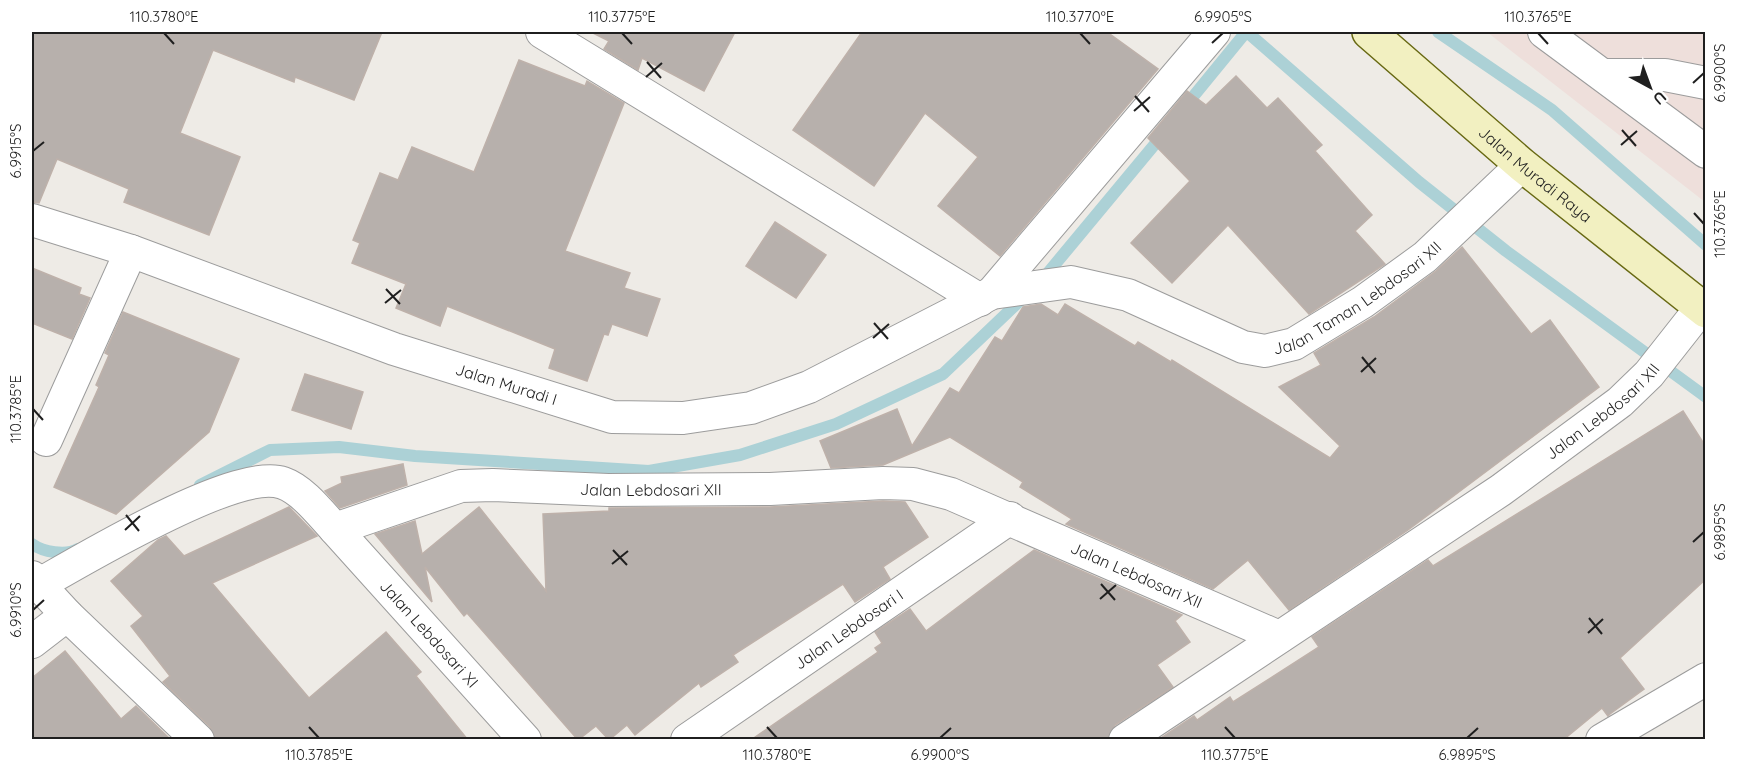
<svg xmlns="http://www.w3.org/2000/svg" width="1737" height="771" font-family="Quicksand,sans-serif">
  <rect width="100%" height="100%" fill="#eeebe6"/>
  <path fill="#eedfdb" d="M1487,32H1705V202Z"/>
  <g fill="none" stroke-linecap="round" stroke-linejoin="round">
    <g stroke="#acd1d6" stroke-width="12">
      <path d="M1247,32L1419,182L1506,251L1706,397"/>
      <path d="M1438,32L1552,110L1706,245"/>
      <path d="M1183,109L1246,32"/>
      <path d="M1042,280L1165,132"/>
      <path d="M200,485L270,450L339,447L415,456L649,471L740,455L836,424L943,374L1027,294"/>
      <path d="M32,544C43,552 66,556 78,549"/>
    </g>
  </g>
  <g fill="#b7b0ac" stroke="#beb1aa" stroke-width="1.5">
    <path d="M32,32H382L354,100L295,77L294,82L213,50L180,133L240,157L209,235L124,202L129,189L57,159L39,203L32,202Z"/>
    <path d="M591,32H735L704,91L642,58L638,70L604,49L609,41Z"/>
    <path d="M862,32H1107L1158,69L1000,256L938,206L978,157L925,113L874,186L793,130Z"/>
    <path d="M519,60L585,86L587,81L624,103L565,251L630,273L624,288L660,299L647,336L612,324L608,335L604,334L587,381L549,368L555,349L447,306L440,326L396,308L406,284L352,263L360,243L353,240L380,173L398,180L412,147L474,172Z"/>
    <path d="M1236,76L1267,108L1278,98L1322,145L1315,151L1372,215L1355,231L1385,264L1309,314L1228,225L1172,283L1131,243L1190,181L1148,138L1187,91L1206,105Z"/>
    <path d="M775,222L826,255L796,298L746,266Z"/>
    <path d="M1462,247L1531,334L1550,320L1599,387L1408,530L1289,610L1248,560L1213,589L1066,524L1072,519L1020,487L1023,482L950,437L883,465L831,468L820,441L897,409L912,446L950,388L959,393L995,337L1002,341L1023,307L1041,304L1058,315L1065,304L1135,346L1138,342L1171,362L1172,360L1330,458L1340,446L1279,387L1321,365L1314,353L1374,317L1436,271Z"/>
    <path d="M32,268L81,288L79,294L90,298L72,339L32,323Z"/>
    <path d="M123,312L239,359L209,432L116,514L54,487L99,387L96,385L109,355L105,353Z"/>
    <path d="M305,374L363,392L351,429L292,410Z"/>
    <path d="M1683,411L1706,447V579L1620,658L1644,689L1610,714L1608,716L1602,708L1563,740H1158L1194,716L1197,720L1230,697L1233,702L1319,647L1312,637L1428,560L1433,566Z"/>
    <path d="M403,464L407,485L340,508L325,491L342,483L341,477Z"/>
    <path d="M883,501L905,502L928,537L883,567L890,579L855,602L843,584L733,655L738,662L701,687L699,683L635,735L627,725L609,740L596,726L578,740L467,613L464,616L425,567L432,602L375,534L415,521L422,554L479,507L546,591L543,514L609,511V508L770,507Z"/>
    <path d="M289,507L317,536L212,583L309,698L386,632L421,672L416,676L468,740H215L210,727L163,682L170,676L131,626L143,616L111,581L158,540L166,536L184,556Z"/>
    <path d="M1034,550L1182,615L1175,621L1190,642L1157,665L1173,687L1115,725L1107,740H751L878,652L875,648L882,643L875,632L910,609L926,631Z"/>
    <path d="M65,651L121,719L136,706L171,740H32V678Z"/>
  </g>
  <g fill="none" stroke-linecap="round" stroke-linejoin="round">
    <g stroke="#9c9c9c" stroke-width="34">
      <g id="street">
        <path d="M542,32L980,300"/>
        <path d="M1544,32L1706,152"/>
        <path d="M1605,75H1665L1706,83"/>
        <path id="s1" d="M32,220L131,251L394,349L612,417L683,418L751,408L809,387L992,293L1071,282L1128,295L1243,347L1265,351L1294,344L1363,302L1425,257L1522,165"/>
        <path d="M992,293L1214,32"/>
        <path d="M46,440L131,251"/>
        <path id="s2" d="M335,529L525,740"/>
        <path d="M32,577L67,615L198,740"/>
        <path id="s3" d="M40,584C84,559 237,467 283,483C303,490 321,514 335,529L461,486L493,485L608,490L770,489L883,483L913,484L951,494L1279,637"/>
        <path d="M32,642L67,615"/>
        <path id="s4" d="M687,740L1010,518"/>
        <path id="s5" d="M1125,740L1501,490L1620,402L1649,374L1701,308"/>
        <path d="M1602,740L1706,679"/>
      </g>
    </g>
    <g stroke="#686913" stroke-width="36">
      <g id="secondary">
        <path id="s6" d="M1369,32L1522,165L1706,311"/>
      </g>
    </g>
    <use href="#street" stroke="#fff" stroke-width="32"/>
    <use href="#secondary" stroke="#f2f0c1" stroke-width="33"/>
  </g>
  <path fill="none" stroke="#1f1f1f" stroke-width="2" d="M164,33L174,44M622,33L632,44M1080,33L1090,44M1538,33L1548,44M1212,43L1223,33M647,62L661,78M646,77L662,63M1693,83L1704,73M1135,96L1149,112M1134,111L1150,97M1622,130L1636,146M1621,145L1637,131M33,151L44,142M1694,213L1704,224M386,289L400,304M385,303L401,290M874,323L888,339M873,338L889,324M1362,357L1375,373M1361,372L1376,358M33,409L43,420M126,515L139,531M125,530L140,516M1693,542L1704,532M613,550L627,565M612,564L628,551M1101,584L1115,600M1100,599L1116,585M33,610L44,600M1589,618L1602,634M1588,633L1603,619M309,727L319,738M767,727L777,738M1225,727L1235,738M940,738L951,728M1467,738L1478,728"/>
  <g text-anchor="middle" stroke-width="5" stroke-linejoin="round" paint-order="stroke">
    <g font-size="16" fill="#1f1f1f" stroke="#fff">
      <text dy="6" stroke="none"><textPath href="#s6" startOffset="219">Jalan Muradi Raya</textPath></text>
      <text dy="6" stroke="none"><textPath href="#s1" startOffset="1414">Jalan Taman Lebdosari XII</textPath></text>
      <text dy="6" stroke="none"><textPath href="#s1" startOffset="502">Jalan Muradi I</textPath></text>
      <text dy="6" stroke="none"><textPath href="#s5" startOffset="580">Jalan Lebdosari XII</textPath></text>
      <text dy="6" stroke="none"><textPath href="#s3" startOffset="660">Jalan Lebdosari XII</textPath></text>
      <text dy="6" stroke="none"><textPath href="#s3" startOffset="1164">Jalan Lebdosari XII</textPath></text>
      <text dy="6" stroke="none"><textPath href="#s4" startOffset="196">Jalan Lebdosari I</textPath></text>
      <text dy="6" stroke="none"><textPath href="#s2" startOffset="141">Jalan Lebdosari XI</textPath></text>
    </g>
  </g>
  <rect width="1737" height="771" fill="none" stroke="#ffffff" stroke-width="66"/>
  <g transform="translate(1650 87) rotate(139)" stroke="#ffffff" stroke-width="4.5" paint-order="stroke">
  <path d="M0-4.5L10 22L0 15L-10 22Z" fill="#1f1f1f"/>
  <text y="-9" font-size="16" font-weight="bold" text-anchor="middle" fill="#1f1f1f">U</text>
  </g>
  <rect x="33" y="33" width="1671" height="705" fill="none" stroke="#1f1f1f" stroke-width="2"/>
  <g font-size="15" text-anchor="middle" fill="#1f1f1f">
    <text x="164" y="22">110.3780°E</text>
    <text x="622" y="22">110.3775°E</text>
    <text x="1080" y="22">110.3770°E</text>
    <text x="1223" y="22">6.9905°S</text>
    <text x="1538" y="22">110.3765°E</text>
    <text transform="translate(1720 73) rotate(-90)" y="5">6.9900°S</text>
    <text transform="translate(16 151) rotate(-90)" y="5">6.9915°S</text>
    <text transform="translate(1720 224) rotate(-90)" y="5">110.3765°E</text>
    <text transform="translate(16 409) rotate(-90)" y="5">110.3785°E</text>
    <text transform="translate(1720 532) rotate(-90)" y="5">6.9895°S</text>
    <text transform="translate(16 610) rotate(-90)" y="5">6.9910°S</text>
    <text x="319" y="760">110.3785°E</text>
    <text x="777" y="760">110.3780°E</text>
    <text x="940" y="760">6.9900°S</text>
    <text x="1235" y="760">110.3775°E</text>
    <text x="1467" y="760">6.9895°S</text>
  </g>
</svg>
